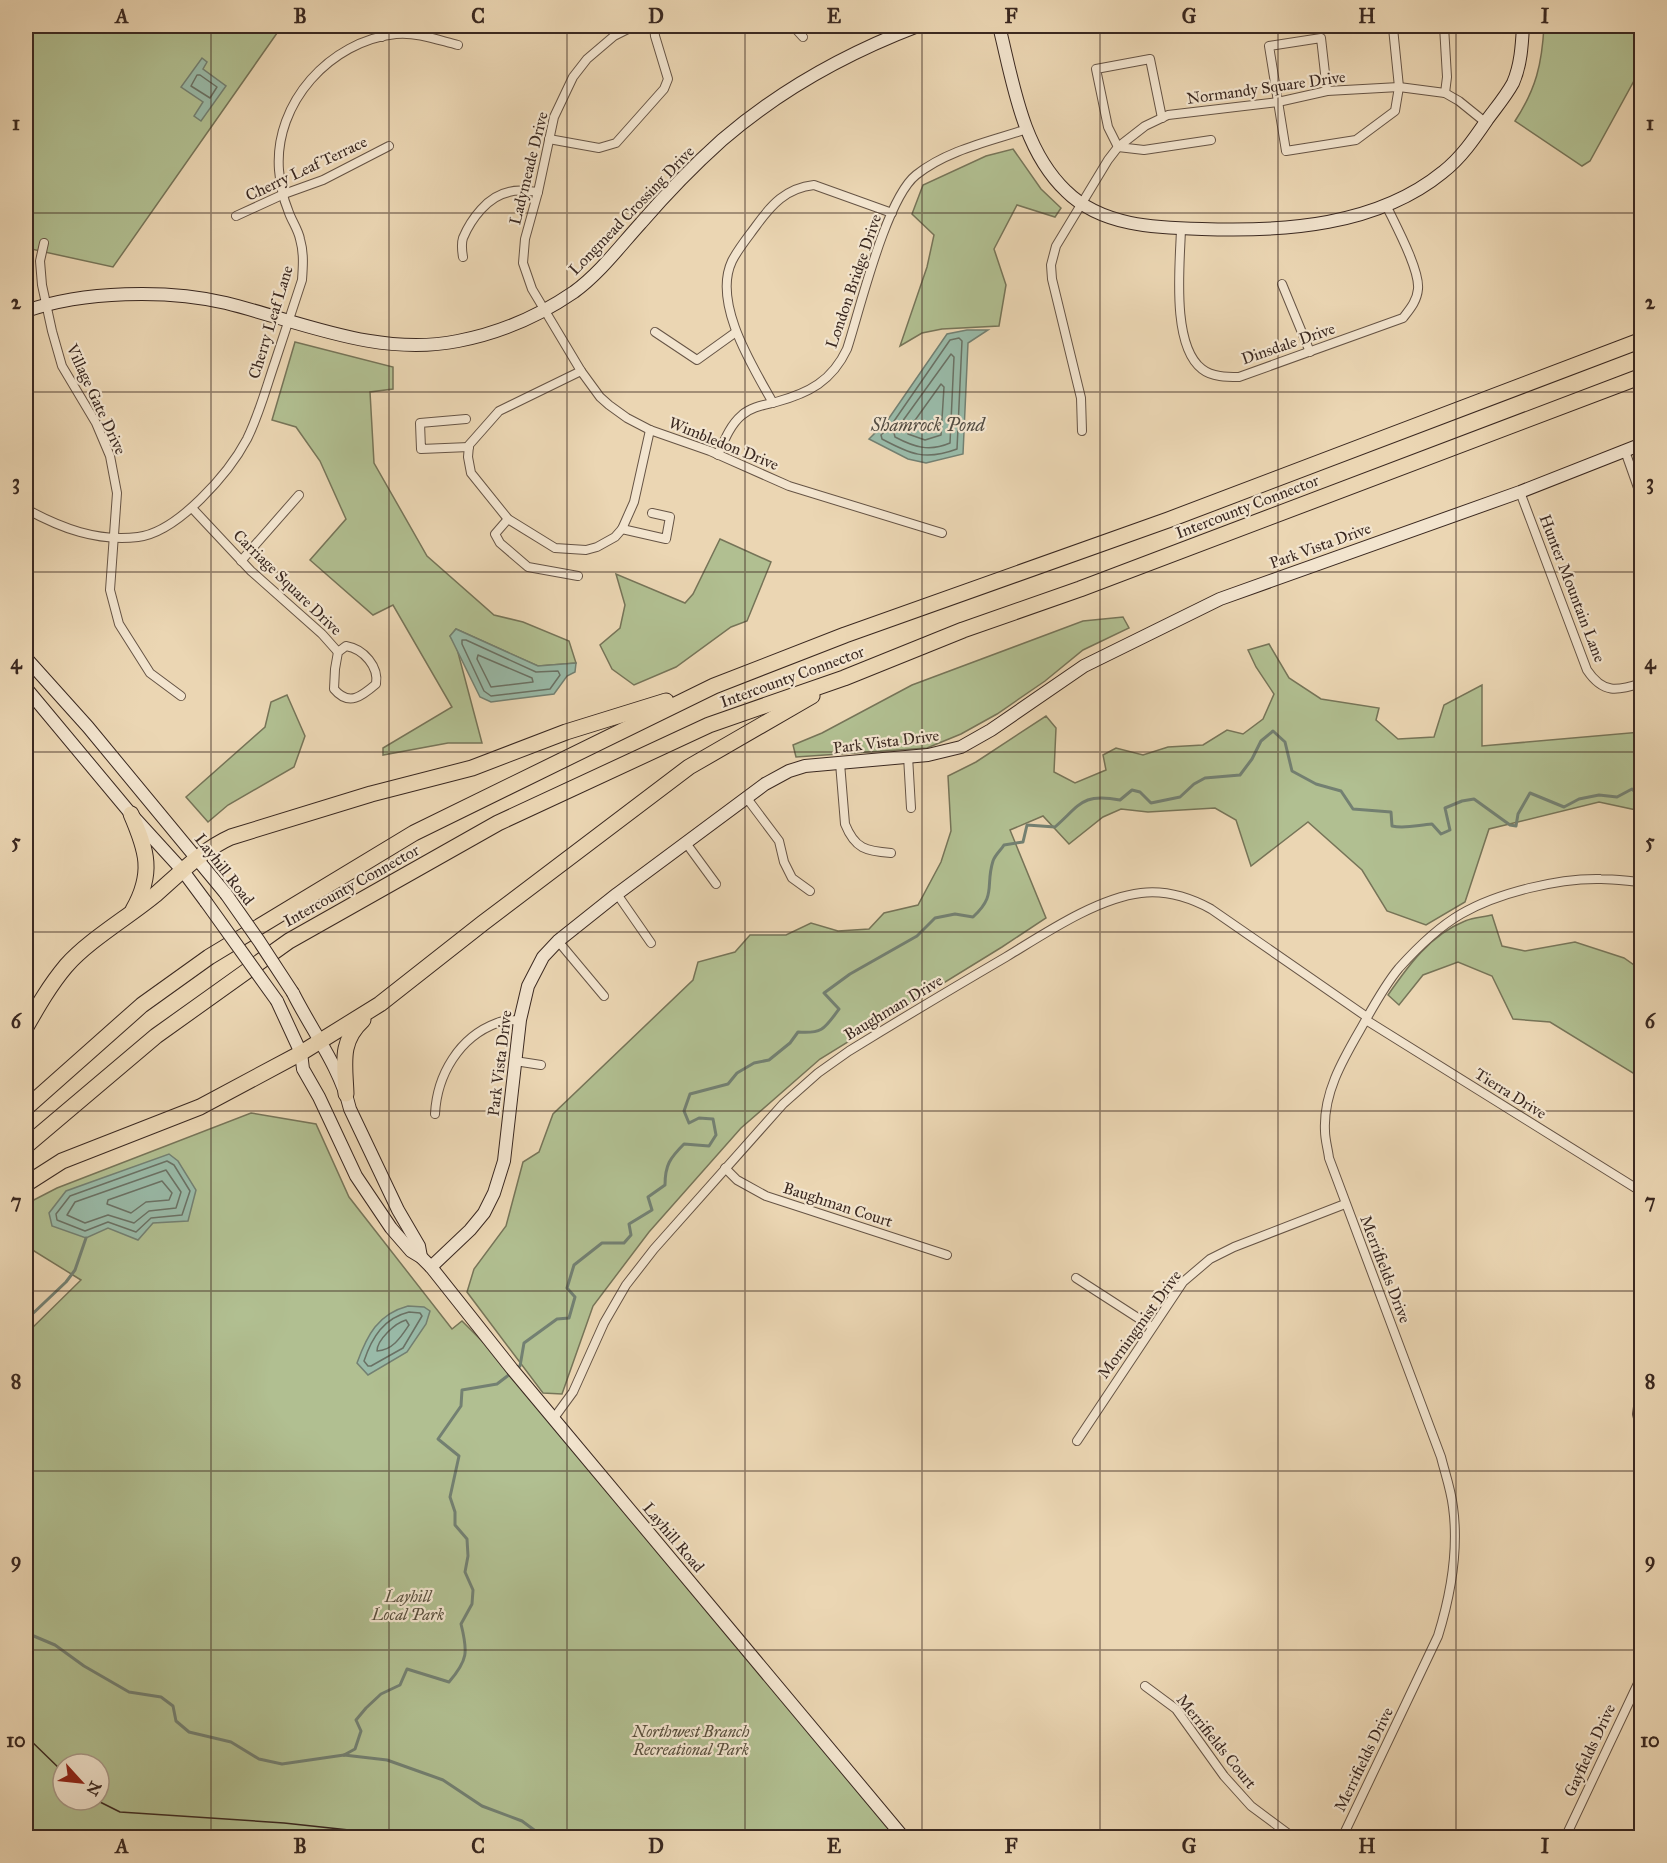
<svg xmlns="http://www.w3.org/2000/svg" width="1667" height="1863" font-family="'IM FELL Great Primer',serif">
  <rect width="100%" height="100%" fill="#ebd6b3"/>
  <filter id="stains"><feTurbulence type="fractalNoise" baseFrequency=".00333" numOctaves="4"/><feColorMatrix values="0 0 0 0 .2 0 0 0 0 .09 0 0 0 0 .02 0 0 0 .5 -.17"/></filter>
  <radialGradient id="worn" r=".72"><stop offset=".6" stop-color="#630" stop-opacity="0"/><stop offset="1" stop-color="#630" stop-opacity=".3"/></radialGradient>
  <g fill="#b1bf91" stroke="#767458" stroke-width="1.5" fill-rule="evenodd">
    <path d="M26,26H282L113,267L31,249V235L26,233Z"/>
    <path d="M1544,26H1641V68L1590,161L1582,166L1515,121C1536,89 1542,64 1544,26Z"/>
    <path d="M1013,149L1041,189L1061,208L1055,217L1017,205L994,249L1006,285L999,326L942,329L922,333L900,346L927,267L934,235L912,214L923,185L986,156Z"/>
    <path d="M295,342L393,367V389L370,392L374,463L427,556L494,615L523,622L569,641L576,663L538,666L456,629L450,636L456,645L482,743H448L383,755V748L452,707L393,605L373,615L310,560L346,519L320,461L296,427L272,420Z"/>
    <path d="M720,539L771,562L747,621L731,627L676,667L634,685L612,669L600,645L620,628L625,605L616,574L685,603L693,594Z"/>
    <path d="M1123,617L1129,628L1083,650L1045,681L997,714L961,734L927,748L796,757L793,745L822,733L912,685L1083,621Z"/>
    <path d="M1269,644L1289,678L1321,699L1379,708L1376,720L1398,739L1434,737L1444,705L1482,685V746L1641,732V811L1599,802L1489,829L1465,902L1426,925L1387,911L1362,870L1308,822L1251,866L1236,820L1215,808L1148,812L1121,809L1103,817L1069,844L1043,816L1010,830L1046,918L1002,947L820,1059L741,1128L649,1232L593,1306L562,1394L543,1393L467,1292L474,1269L506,1226L523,1162L539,1152L553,1114L693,980L698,962L735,952L750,935H786L811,923L838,931L869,929L884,913L918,905L941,862L951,831L948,776L976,762L1046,716L1056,728L1054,772L1075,783L1106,770L1103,755L1116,748L1143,755L1168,747L1203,745L1227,730L1243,734L1263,719L1274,694L1256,667L1248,650Z"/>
    <path d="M287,695L305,736L294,767L228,805L208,822L186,797L265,727L271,702Z"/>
    <path d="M1492,915L1502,946L1525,951L1575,942L1624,958L1637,967H1641V1078L1550,1022L1513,1019L1492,976L1458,962L1423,975L1399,1005L1388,995C1408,966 1430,935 1465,921C1473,917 1484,917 1492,915Z"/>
    <path d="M251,1113L316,1124L349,1197L452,1329L462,1321L502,1361L904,1838H26V1334L81,1280L26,1246V1204L57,1188ZM63,1764H99V1800H63Z"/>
  </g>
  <g fill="#99baa8" stroke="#738072" stroke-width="1.5">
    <path d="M202,58L207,62L203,69L226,86L201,121L194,116L203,102L181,87Z"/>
    <path d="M967,330H988L968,343L963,454L926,463L908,459L869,439L887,421L947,334Z"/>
    <path d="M456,629L538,666L576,663L575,672L567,676L554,694L491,702L480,697L450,636Z"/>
    <path d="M169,1154L178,1161L196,1190L188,1221L153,1223L138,1240L108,1228L86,1238L52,1226L49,1213L66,1191Z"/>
    <path d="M408,1306L424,1307L430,1311L426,1324L407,1352L368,1375L357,1363C367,1335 378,1314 408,1306Z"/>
  </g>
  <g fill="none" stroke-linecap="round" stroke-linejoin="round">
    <g stroke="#6a7164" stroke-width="1.5">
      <path d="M200,75L217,87L210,98L191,86L197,75Z"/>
      <path d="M959,338L962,341L957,449C925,461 910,454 882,439L881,435L892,424L950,340Z"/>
      <path d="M951,354L954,357L950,443C929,452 914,447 895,437L894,433Z"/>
      <path d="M941,384L944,387L941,435L925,440L908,434V430Z"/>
      <path d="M462,640H466L536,672L558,671L560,675L550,689L491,696L484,691L462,644Z"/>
      <path d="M478,655L532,678L533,682L491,687L477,659Z"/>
      <path d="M167,1161L174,1165L190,1191L182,1215L151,1218L136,1232L108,1222L85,1231L57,1220L56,1214L70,1196Z"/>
      <path d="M166,1170L181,1192L176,1208L149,1211L134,1223L108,1215L85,1223L67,1215L75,1202Z"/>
      <path d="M162,1181L172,1193L169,1200L146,1202L131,1213L107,1204L108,1200Z"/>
      <path d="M409,1312L420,1313L422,1316L403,1348L371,1366H368L364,1361C372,1337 384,1318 409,1312Z"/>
      <path d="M406,1320L409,1325C401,1337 393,1350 377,1351C377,1340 395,1323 406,1320Z"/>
    </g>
    <g stroke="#738072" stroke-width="3">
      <path d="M26,1320L66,1282L75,1270L86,1238"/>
      <path d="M515,1370L520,1366L524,1343L557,1319L569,1318L575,1297L567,1288L574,1265L602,1243H624L631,1235L629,1224L652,1210L648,1197L665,1185C665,1165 670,1158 684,1144L709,1146L716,1135L713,1119L699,1118L689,1123L684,1111L690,1094L728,1084L737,1073L754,1063L769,1060L790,1043L798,1032C823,1034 825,1028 839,1009L824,993L850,974L917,936L935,918L955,914L973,917C997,895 985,886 993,861C995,855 1001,850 1004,845L1023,842L1027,825L1055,827C1081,804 1082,793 1120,800L1132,790L1140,792L1151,803L1180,797L1194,784L1205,778L1240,775L1252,759L1261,741L1273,731L1285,742L1292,771L1316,784L1341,791L1353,809L1391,812L1392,826C1405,829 1418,825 1432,824L1441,834L1450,830L1445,808L1462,801L1474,799L1510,825L1516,826L1518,814L1530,793L1564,807L1579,799L1599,795L1617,797L1632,789L1642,799"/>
      <path d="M26,1629L29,1634L55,1645L84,1666L129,1692L161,1697L173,1706L176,1721L189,1732L231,1742L259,1759L282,1764L344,1755L387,1760L443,1780L482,1806L522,1821L545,1838"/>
      <path d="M344,1755L355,1749L361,1731L356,1720L366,1708L381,1694L400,1685L407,1669L449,1682C468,1660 468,1652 461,1624L472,1604L473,1590L465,1572L468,1556L467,1539L455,1525V1512L450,1497L459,1456L438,1439L461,1406L462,1390L497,1384L510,1374"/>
    </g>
    <g stroke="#665445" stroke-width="10">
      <g id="street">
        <path d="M380,26L382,37"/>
        <path d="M634,26L614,36L587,59L573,77L554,117L538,192L525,239L523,263L532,289L581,371L600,397L609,405L627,418L650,430L710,451L789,486L942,533"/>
        <path d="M793,26L803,37"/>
        <path d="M1444,26L1447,77L1445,93"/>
        <path d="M1327,91L1321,38L1269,46L1286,151L1356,140L1395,111L1399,87L1393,28L1414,26"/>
        <path d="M1162,118L1150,59L1096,69L1108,127L1118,147L1144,150L1211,140"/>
        <path d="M549,139L599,148L616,143L664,89L668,79L655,36L654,26"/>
        <path d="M236,216L284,194L323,180L389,146"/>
        <path d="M1181,229C1180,264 1171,345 1202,369C1212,377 1227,377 1239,377L1403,318C1410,309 1417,301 1418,289C1420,270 1395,224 1386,205"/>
        <path d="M44,243L40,261L42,285L52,331L62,366L96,423L110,456L117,493L110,590L119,624L150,673L181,696"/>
        <path d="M463,257C462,251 461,244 463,238C471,219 488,196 509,192C519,189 528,191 538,192"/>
        <path d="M1282,284L1310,352"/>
        <path d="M655,332L697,360L736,332"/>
        <path d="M581,371L499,411L469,445L468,457L471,473L508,519L555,548L586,550L597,547L615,537L622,529L634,502L650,430"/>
        <path d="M773,403C753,367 712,303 732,261C738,249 748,237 756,226C771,205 786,188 814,185L892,213"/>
        <path d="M466,419L420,423L421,449L469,447"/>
        <path d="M1082,431L1081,398L1052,279L1051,265L1056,246L1108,160L1118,147L1145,126L1168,115L1278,102L1327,91L1399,87L1445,93L1459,101L1485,122"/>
        <path d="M1625,451L1642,499"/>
        <path d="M718,455C724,441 730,425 742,415C751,407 764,405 776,402C809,393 832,381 847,349C860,309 886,199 916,175C947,150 991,141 1027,129"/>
        <path d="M1520,492L1587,670C1603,694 1617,691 1642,683"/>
        <path d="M192,508L251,571L322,634L338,652"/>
        <path d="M26,509C61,528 97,542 138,537C178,532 229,473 247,439C259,415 266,388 275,362C284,335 293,307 302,280C303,266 304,253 300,239C298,229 291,220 288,210C283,198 280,182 279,170C274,103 330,41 396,34C417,32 438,40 458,45"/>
        <path d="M508,519L495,534L500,543L528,567L578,576"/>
        <path d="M622,529L666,539L670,517L652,513"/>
        <path d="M241,561L299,495"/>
        <path d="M346,646C364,649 379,667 376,684C362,696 349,707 334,689L335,669L338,652Z"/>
        <path d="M908,756L911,808"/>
        <path d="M840,763L845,824C855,849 866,851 891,853"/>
        <path d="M746,797L779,841L784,862L792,878L810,891"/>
        <path d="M686,843L716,884"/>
        <path d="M617,894L651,943"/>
        <path d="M558,941L604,996"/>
        <path d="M1366,1020L1642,1192"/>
        <path d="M515,1061L541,1065"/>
        <path d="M435,1114C437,1075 459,1037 497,1023C503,1020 512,1020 520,1020"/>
        <path d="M725,1168L737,1180L766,1196L947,1255"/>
        <path d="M1076,1278L1152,1327"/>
        <path d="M1642,1379L1637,1414L1642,1434"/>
        <path d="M554,1418L573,1392L604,1323L626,1285L654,1249L783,1104L818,1073L849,1051C901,1019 953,988 1006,957C1044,934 1097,898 1141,893C1166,890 1189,897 1211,909L1367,1017"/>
        <path d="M1077,1441L1183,1282L1210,1259L1234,1247L1345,1204"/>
        <path d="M1145,1686L1176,1709L1224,1776L1251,1806L1294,1838"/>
        <path d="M1342,1838L1438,1636C1451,1594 1459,1551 1453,1507C1451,1490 1445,1473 1441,1457L1329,1158C1328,1149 1325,1140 1325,1131C1323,1094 1342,1061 1360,1030C1372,1009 1384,986 1399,968C1417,948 1437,928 1461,914C1497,893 1558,878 1601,879C1614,879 1628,881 1642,882"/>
        <path d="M1565,1838L1642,1675"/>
      </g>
    </g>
    <g stroke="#3a2820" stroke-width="14">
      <g id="secondary">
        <path d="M999,26C1013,82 1022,149 1066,191C1101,226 1156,228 1202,229C1283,232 1377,226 1443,172C1461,158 1474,139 1487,120C1495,109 1506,96 1513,83C1521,65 1522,44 1523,26"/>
        <path d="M26,311C83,291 167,289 226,303C302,322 378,357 458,341C500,333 539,316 574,292C600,273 620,246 641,223C666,194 693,166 722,140C780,90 847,53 918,26"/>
        <path d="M26,658L88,727L226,894"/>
        <path d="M26,688L131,814L183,871L206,902"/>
        <path d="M293,993C312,1031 340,1067 350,1109L398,1210L419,1246L421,1257"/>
        <path d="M277,1001L301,1053L303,1069L319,1097L356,1176L391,1228L411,1251L421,1257L431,1267L512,1369L904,1838"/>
        <path d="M431,1267L470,1230L484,1213L494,1193L504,1161L520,1020L528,986L543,957L558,941L617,894L765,784L789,771L805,766L928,755L961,747L991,730L1084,666L1220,599L1520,492L1642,444"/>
      </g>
    </g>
    <g stroke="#3a2820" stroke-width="17">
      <g id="highway">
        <path d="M131,814C147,851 154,873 133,910"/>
        <path d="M26,1027C38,1006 50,985 66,966C89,940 127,918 155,895C179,874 202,850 231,837L371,794L472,768L566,732L666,701"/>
        <path d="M346,1094C345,1064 339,1042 363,1020"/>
        <path d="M26,1108L142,1005L209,957L414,833L714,686L845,635L1168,520L1642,340"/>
        <path d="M26,1146L156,1036L289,941L498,823L709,725L844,678L963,630L1080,589L1642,376"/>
        <path d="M26,1184L62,1161L200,1107L301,1053L380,1004L483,923L689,767L812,696"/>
      </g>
    </g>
    <use href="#street" stroke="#f2e4ce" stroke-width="8"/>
    <use href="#secondary" stroke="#f2e4ce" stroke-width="12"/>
    <use href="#highway" stroke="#ebd6b3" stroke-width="15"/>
    <g stroke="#3a2820" stroke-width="1.5">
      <path d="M26,1736L63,1772"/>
      <path d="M96,1800L120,1812L284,1823L349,1830L379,1838"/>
    </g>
    <g stroke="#3a2820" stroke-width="14" stroke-linecap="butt">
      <g id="secondary-bridge">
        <path d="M226,894L259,941L293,993"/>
        <path d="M206,902L277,1001"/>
      </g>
    </g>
    <use href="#secondary-bridge" stroke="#f2e4ce" stroke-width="12"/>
  </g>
  <path fill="none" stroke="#3a2820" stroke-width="1.5" stroke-opacity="0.55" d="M211,26V1838M389,26V1838M567,26V1838M745,26V1838M922,26V1838M1100,26V1838M1278,26V1838M1456,26V1838M26,213H1642M26,392H1642M26,572H1642M26,752H1642M26,932H1642M26,1111H1642M26,1291H1642M26,1471H1642M26,1650H1642"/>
  <g text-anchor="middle" stroke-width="4.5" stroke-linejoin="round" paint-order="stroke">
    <g font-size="16" fill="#3a2820" stroke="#f2e4ce">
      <text transform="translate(1266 87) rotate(-8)" y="6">Normandy Square Drive</text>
      <text transform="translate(306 168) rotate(-25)" y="6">Cherry Leaf Terrace</text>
      <text transform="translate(528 168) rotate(-76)" y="6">Ladymeade Drive</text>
      <text transform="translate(631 210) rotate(-46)" y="6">Longmead Crossing Drive</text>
      <text transform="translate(853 281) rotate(-71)" y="6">London Bridge Drive</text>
      <text transform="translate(270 322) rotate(-73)" y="6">Cherry Leaf Lane</text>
      <text transform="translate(1288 343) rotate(-19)" y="6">Dinsdale Drive</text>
      <text transform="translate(97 399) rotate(65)" y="6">Village Gate Drive</text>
      <text transform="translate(724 443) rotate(22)" y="6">Wimbledon Drive</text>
      <text transform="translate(1247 506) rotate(-21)" y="6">Intercounty Connector</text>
      <text transform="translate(1320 545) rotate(-20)" y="6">Park Vista Drive</text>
      <text transform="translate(288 582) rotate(44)" y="6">Carriage Square Drive</text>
      <text transform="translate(1573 588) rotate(69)" y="6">Hunter Mountain Lane</text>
      <text transform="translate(792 676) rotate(-20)" y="6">Intercounty Connector</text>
      <text transform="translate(886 741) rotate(-7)" y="6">Park Vista Drive</text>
      <text transform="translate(225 869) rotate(52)" y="6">Layhill Road</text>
      <text transform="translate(351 885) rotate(-29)" y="6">Intercounty Connector</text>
      <text transform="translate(893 1007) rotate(-31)" y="6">Baughman Drive</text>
      <text transform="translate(499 1063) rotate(-83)" y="6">Park Vista Drive</text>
      <text transform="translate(1511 1093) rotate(32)" y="6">Tierra Drive</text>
      <text transform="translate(838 1204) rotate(18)" y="6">Baughman Court</text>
      <text transform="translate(1386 1269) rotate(69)" y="6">Merrifields Drive</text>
      <text transform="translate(1139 1324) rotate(-54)" y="6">Morningmist Drive</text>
      <text transform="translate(674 1537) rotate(50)" y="6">Layhill Road</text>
      <text transform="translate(1217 1741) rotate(51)" y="6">Merrifields Court</text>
      <text transform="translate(1589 1750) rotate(-65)" y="6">Gayfields Drive</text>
      <text transform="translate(1363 1759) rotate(-64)" y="6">Merrifields Drive</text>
    </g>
    <g font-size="16" font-style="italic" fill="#584e3c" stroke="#f2e4ce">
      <text x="408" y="1602">Layhill<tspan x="408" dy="18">Local Park</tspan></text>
      <text x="691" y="1737">Northwest Branch<tspan x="691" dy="18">Recreational Park</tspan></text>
    </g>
    <g font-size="18" font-style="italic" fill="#524c42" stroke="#f2e4ce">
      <text x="928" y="431">Shamrock Pond</text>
    </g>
  </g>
  <rect width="1667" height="1863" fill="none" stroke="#ebd6b3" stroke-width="66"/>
  <g transform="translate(81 1782) rotate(117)"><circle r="28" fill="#f2e4ce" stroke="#a89988" stroke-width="1.5"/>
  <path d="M0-4.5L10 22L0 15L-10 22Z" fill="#8f2418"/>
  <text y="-9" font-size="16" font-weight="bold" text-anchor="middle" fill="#3a2820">N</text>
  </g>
  <rect x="33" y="33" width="1601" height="1797" fill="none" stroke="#3a2820" stroke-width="2"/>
  <g font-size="20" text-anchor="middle" font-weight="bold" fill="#3a2820">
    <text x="122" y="23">A</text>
    <text x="300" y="23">B</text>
    <text x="478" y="23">C</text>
    <text x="656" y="23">D</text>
    <text x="834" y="23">E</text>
    <text x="1011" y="23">F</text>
    <text x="1189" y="23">G</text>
    <text x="1367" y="23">H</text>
    <text x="1545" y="23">I</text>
    <text x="16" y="130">1</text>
    <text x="1650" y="130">1</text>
    <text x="16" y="309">2</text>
    <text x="1650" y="309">2</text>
    <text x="16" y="489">3</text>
    <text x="1650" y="489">3</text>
    <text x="16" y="669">4</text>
    <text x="1650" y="669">4</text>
    <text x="16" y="848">5</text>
    <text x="1650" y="848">5</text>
    <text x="16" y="1028">6</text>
    <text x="1650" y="1028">6</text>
    <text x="16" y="1208">7</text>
    <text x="1650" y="1208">7</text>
    <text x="16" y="1388">8</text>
    <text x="1650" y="1388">8</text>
    <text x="16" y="1567">9</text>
    <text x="1650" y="1567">9</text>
    <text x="16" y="1747">10</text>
    <text x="1650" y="1747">10</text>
    <text x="122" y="1853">A</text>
    <text x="300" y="1853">B</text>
    <text x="478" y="1853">C</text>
    <text x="656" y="1853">D</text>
    <text x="834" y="1853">E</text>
    <text x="1011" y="1853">F</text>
    <text x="1189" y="1853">G</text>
    <text x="1367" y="1853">H</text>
    <text x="1545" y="1853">I</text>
  </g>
  <rect width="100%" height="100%" filter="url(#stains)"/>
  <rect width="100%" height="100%" fill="url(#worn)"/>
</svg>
